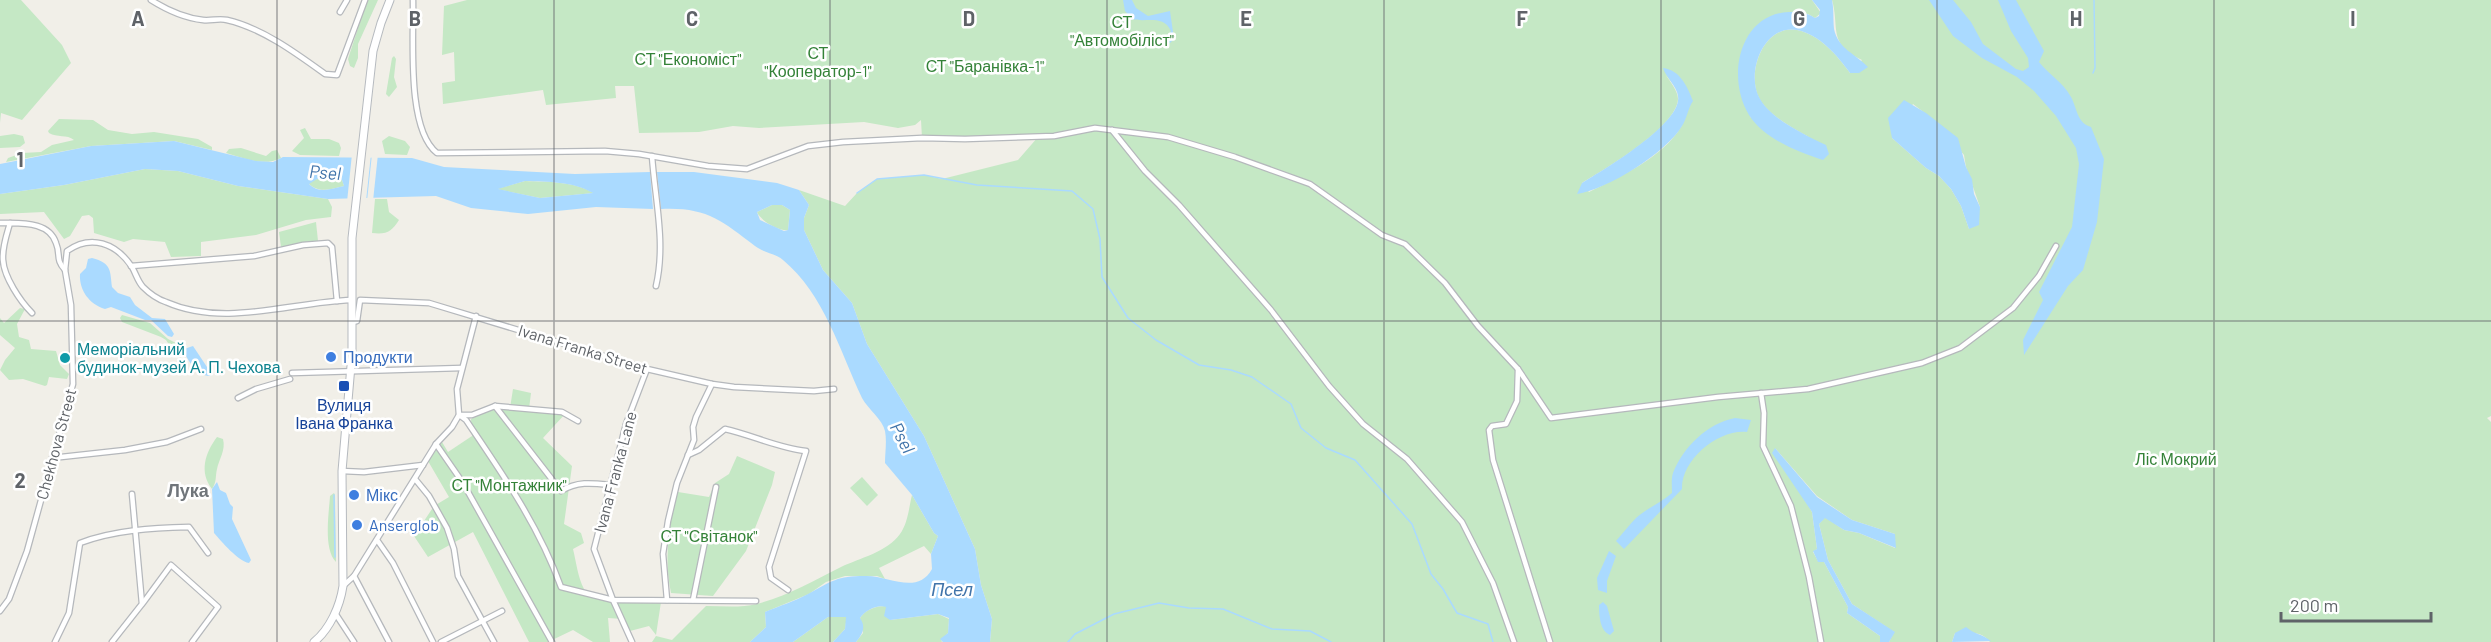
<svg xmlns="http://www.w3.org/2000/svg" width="2491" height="642" font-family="Barlow,sans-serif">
  <rect width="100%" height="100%" fill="#f1efe8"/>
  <g fill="#c5e8c5" fill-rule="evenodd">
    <path d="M0,0H21L62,45L71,63L22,120L1,113L0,123Z"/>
    <path d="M367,0H378L358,44V58L354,68L350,66L348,59Z"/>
    <path d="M467,0H1812L1821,13L1815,18L1808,14L1758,25L1750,117L1809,137C1792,128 1768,115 1759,98C1746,72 1764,24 1797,30C1820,35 1837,55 1850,73L1862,60C1827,44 1840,28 1832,0H2491V416L2487,418L2491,422V642H1990C1982,631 1969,632 1955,633L1952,642H1889L1894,632L1852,604L1828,560L1819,524L1825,517L1844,530L1859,533L1895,548V534L1852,520L1817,496L1775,448L1812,512L1817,549L1813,552L1818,561L1824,562L1848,607L1847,613L1880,636V642H990L992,619L981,585L975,549L924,436L867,344L852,303L823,270L804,230V218L809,205L799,190L845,206L857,193L877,179L924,175L942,179L1018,160L1038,137L922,138L921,120L915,125L898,128L864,122L759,128L733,126L699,132L639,133L634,86H615L616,98L546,105L543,90L443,104L442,83L455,81L454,52L442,55L444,6ZM1665,74L1690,104C1687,112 1685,120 1681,127C1662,158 1621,176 1589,192L1582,183C1605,169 1677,127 1678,99C1678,91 1670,81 1665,74ZM1913,104L1939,124L1964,155L1966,167L1980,207L1969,229L1961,206L1951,189L1939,176L1926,168L1892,138Z"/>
    <path d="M394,56L396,59L394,77L397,87L389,97L386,94L392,58Z"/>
    <path d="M59,119L93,120L108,130L132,134L154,132L198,139L212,147V150L174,141L91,146L6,162L8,158L22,153L41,152L52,145L74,140C67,134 57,138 49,133L48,131Z"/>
    <path d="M305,128L311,139H329L339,143L341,148L339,156L300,155L292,151L304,138L300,130Z"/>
    <path d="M14,134L23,136L25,143L20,147L0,148V136Z"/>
    <path d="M389,136L405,141L410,147L407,155L385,154L382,141Z"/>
    <path d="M241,148L266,156L272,151L277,150L281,158C263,167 244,158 226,153L229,149Z"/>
    <path d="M145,169L178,171L238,186L328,199L332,207L331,217L306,220L256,235L201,242V256L171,257L165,242L133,239L124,242L94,233L93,218L89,215L82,216L70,236L64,239L44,212L0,214V194L64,185Z"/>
    <path d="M330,178L342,180L344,186C331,189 319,194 308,183L317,179Z"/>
    <path d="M525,181C549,182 572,181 594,193L540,198L496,189Z"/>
    <path d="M375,199H387L389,212L399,220C392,231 387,235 372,233Z"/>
    <path d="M772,205H782L790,210L788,230C778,231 761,221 757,212Z"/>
    <path d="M316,222L318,241L281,247L279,232Z"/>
    <path d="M20,308L25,309L17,324L19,337L29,340L31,349L56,351L60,365L69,374L67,379L49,377L47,385L45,386L23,379L9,380L0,370L5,360L15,348L0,335V318L4,323Z"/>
    <path d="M122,315L150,323L168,339L180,345L179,351L174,352L166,340L161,337L122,322L120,318Z"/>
    <path d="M513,389L531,393L529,409L565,414L543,438L572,466L564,524L581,533L584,543L573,549C576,561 578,578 584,589C593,607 643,602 661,602L656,635L649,626L630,631L623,619L608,618L610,642H593L573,630L548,642H529L473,532L428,557L414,536L434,506L449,497L428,461L442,442L448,452L472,436L471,419L494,408H510Z"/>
    <path d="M217,437L223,439C226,450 219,459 217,469C215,478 217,481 212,489C199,472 205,453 217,437Z"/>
    <path d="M737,456L775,472L772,485L746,551L713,596L671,593C664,558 668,525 678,492L709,497L715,483L729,474Z"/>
    <path d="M862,477L878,495L867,506L850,488Z"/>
    <path d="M334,493L335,495L336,562C323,549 329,513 330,496Z"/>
    <path d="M912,495L934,533L938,536L931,554L924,546L879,568L885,579L877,576H845L826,582L809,594L765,612L766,627L750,642H652L656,636L672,640L706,606C723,606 740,608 757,604C787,596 813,581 841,567C860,558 887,552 900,534C908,523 909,507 912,495Z"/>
    <path d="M886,606L890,620L938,614L949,619L948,633L941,641L943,642H856L863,633L860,618C866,609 876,606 886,606Z"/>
    <path d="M828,617H847L845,629L833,642H793Z"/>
  </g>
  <g fill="#aadaff" fill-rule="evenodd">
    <path d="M1123,0H1132L1136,8L1148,16L1170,11L1174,39L1170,43L1165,42L1171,31C1163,14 1146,23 1132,19L1125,11Z"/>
    <path d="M1812,0H1832C1834,10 1833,18 1834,29C1838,49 1856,54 1868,67L1859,73H1850C1837,55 1820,35 1797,30C1764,24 1746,72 1759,97C1769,118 1805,135 1826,145L1829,154L1823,160C1798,152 1764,139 1749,115C1726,78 1739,14 1789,12C1799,12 1806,12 1815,18L1819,16L1820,10Z"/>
    <path d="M1929,0H1953L1971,22L1983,44L2016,69L2023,71L2029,67L2028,58L2011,31L1998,0H2016L2044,51L2039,62C2049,75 2063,82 2071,97C2077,108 2077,123 2091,127L2104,159L2097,222L2083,270L2068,286L2024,355L2023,340L2043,300L2039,292L2072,227L2079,164L2076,148L2056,116L2034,91L2017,77L1982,58L1953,36Z"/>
    <path d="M1663,68C1680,70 1687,86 1693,101C1688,108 1687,118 1682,126C1666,153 1608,189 1577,194L1582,183C1603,170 1683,123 1678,96C1677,87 1666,77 1663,68Z"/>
    <path d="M1904,100L1926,113L1958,138L1966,167L1972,179L1974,194L1980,207L1979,225L1969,229L1961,206L1951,189L1939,176L1926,168L1892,138L1888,118Z"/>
    <path d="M174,141L256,161L273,162L283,157L412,158L444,167L575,174L650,172L653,209L596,207L528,214L471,208L436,196L328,199L238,186L178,171L145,169L64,185L0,194V164L91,146ZM330,178L342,180L344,186C331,189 319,194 309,184L317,179ZM525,181C548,182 572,181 593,193L540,198L498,189Z"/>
    <path d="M657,172H694L777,183L799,190L809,205L804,218V230L823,270L852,303L867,344L924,436L975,549L981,585L992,619L990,642H943L940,639L948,633L949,618L938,614L890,620L884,616L886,607C878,604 865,610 860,618C866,627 863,634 856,642H833L845,629L846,617H828L793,642H750L766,627L765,612C779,606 795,601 808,594C832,581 837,576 865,576C888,575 917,596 932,569L931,554L938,536L934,533L912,495L885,463C885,453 887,441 885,431C883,420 868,409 862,398C840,351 824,294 783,260C775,253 764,253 755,246C721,220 706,207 661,209ZM772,205H782L790,210L788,230L784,231L760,220L757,212Z"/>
    <path d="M92,258C112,263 110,271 112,287L118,293L130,297L135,305L152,318L165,319L174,334L172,337L168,336L151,320H145L111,307L105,309C89,304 79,290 80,274L86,268L88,259Z"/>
    <path d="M193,346L211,373L210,376C199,377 185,359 184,349Z"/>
    <path d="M1735,418L1751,420L1747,432C1718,429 1681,460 1682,489L1624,549L1616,541C1623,533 1629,525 1636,518C1647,508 1661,503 1672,493C1672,487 1671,479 1673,473C1683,447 1708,423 1735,418Z"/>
    <path d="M1775,448L1817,497L1852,520L1895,534L1896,548L1859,533L1844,530L1825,518L1819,524L1828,560L1852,604L1895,632L1889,642H1880V636L1847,613L1848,607L1824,562H1818L1813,551L1817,549L1812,512L1772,453Z"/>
    <path d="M217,482L220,490L226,493L230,504L233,507L232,519L251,560L249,563C238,561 222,542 214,533L212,489Z"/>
    <path d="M1609,551L1616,556L1607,581V593L1598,590L1597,578Z"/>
    <path d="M1603,602L1607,606L1614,631L1610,635C1600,631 1599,616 1599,605Z"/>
    <path d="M1966,627C1974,634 1982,634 1991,641L1952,642L1955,633Z"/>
  </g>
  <g fill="#f1efe8">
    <path d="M352,154H371L366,201L347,202Z"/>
    <path d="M372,154H378L373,201H367Z"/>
  </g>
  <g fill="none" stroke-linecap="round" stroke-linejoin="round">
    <g stroke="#aadaff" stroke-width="1.5">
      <path d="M2093,73L2095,68L2094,0"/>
      <path d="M857,193L877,179L924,175L977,185L1072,191L1093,209L1100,239L1102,277L1128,318L1156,340L1199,365L1231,370L1252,377L1291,404L1301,428L1326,448L1355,460L1412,524L1431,574L1443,589L1457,613L1488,624L1493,642"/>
      <path d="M334,495L335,557"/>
      <path d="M1068,642L1075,634L1114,614L1159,603L1189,608L1223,609L1272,629L1310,631L1331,642"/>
    </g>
    <g stroke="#b5b8bc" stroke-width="7">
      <g id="minor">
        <path d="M151,0C167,10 184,18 203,20C211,21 219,18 227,20C262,28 296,53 325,74L337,75L365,0"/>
        <path d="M413,0C414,37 406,129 437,153L605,151L639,154L708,166L747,169L808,146L843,142L922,138L965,139L1054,136L1095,128L1168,137L1235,157L1310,184L1382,235L1405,244L1445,283L1478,326L1518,369L1551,418L1718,397L1808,389L1922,363L1960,348L2013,308L2039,276L2056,246"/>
        <path d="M340,12L347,0"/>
        <path d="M1112,130L1145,171L1179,205L1271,310L1329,386L1363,424L1407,459L1462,522L1493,583L1514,642"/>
        <path d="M652,156C655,200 666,243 656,286"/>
        <path d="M0,223H10"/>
        <path d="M131,266L254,256L303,245L328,243L332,247L337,301"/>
        <path d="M32,313C20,301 4,277 3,260C2,247 7,234 10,223C27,223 50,224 56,243C61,255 55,259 65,270"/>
        <path d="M352,322L357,321L360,300L429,303L647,369L712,384L734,387L814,391L834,389"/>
        <path d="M1518,369L1517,401L1506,424L1492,426L1489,430L1493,460L1550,642"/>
        <path d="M292,373L462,368"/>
        <path d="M1761,393L1764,413L1763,446L1791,506L1809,577L1821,642"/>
        <path d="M238,398L256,389L290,379"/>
        <path d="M495,406L561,491C578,481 592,483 611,485"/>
        <path d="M578,421L562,412L495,406L472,415H459L466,420C502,473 539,526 561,587L613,600L756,601"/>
        <path d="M436,444L463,483L552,642"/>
        <path d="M688,455L699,450L725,429C752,435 778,448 806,451L769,567L771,578L788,590"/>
        <path d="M52,458L125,450L167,442L201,429"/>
        <path d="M342,471L364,472L423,465"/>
        <path d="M415,479L429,496L447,528L454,549L458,576L494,642"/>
        <path d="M377,540L393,563L433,642"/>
        <path d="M354,576L389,642"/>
        <path d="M343,586L354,576L436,444L452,427L459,415L457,389L476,316"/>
        <path d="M667,600L663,554L668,521L677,483L694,440L693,427L696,417L712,384"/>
        <path d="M693,600L716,487"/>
        <path d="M143,603L171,565L218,607L192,642"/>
        <path d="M0,611L9,599L27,551L73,384L71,305L65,270L67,251C91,234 116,243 132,267C136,274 138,282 143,287C150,294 157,299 166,302C225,328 291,302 351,300"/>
        <path d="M335,613L354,642"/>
        <path d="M55,642L69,613L80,543C114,530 153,528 189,527L208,553"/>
        <path d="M112,642L142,604L132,494"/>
        <path d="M441,642L502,611"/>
        <path d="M632,642L613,600L594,549L626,424L647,369"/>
      </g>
    </g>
    <g stroke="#b6babf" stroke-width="9">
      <path id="secondary" d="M314,642C330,629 340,606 343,586L342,471L352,354V238L373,51L381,23L390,0"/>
    </g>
    <use href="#minor" stroke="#fff" stroke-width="4.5"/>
    <use href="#secondary" stroke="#fff" stroke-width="7"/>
  </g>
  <path fill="none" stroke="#5f6368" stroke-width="1.5" stroke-opacity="0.55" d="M277,0V642M554,0V642M830,0V642M1107,0V642M1384,0V642M1661,0V642M1937,0V642M2214,0V642M0,321H2491"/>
  <g fill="#3f7fe0" stroke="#fff" stroke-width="2">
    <circle cx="331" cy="357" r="6"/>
    <circle cx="354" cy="495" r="6"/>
    <circle cx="357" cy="525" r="6"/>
  </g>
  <circle fill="#0f9aa8" stroke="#fff" stroke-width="2" cx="65" cy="358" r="6"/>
  <rect fill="#1a4fb4" stroke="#fff" stroke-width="2" x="338" y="380" width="12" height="12" rx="3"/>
  <g text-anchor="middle" stroke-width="5" stroke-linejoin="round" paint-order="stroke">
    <g font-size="16" fill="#348238" stroke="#fff">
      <text x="1122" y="28">СТ<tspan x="1122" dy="18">"Автомобіліст"</tspan></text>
      <text x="818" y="59">СТ<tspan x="818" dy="18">"Кооператор-1"</tspan></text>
      <text x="688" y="65">СТ "Економіст"</text>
      <text x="985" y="72">СТ "Баранівка-1"</text>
      <text x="2176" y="465">Ліс Мокрий</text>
      <text x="509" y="491">СТ "Монтажник"</text>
      <text x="709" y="542">СТ "Світанок"</text>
    </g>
    <g font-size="16" fill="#0d838f" stroke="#fff" text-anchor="start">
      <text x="77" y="355">Меморіальний<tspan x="77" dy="18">будинок-музей А. П. Чехова</tspan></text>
    </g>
    <g font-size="16" fill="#5f6368" stroke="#fff">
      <text transform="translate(583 349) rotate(17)" y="6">Ivana Franka Street</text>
      <text transform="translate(56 444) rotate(-75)" y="6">Chekhova Street</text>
      <text transform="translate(615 472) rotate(-75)" y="6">Ivana Franka Lane</text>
    </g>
    <g font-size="16" fill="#366cbe" stroke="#fff" text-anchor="start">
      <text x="343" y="363">Продукти</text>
      <text x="366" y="501">Мікс</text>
      <text x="369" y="531">Anserglob</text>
    </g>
    <g font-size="16" fill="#164399" stroke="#fff">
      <text x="344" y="411">Вулиця<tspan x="344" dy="18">Івана Франка</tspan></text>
    </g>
    <g font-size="18" font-style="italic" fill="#4174aa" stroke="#fff">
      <text transform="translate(325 173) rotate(4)" y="6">Psel</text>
      <text transform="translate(902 438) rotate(62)" y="6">Psel</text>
      <text x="952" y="596">Псел</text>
    </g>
    <g font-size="18" font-weight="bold" fill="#70757a" stroke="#fff">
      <text x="188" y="497">Лука</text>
    </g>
  </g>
  <g font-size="20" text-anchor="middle" font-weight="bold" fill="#5f6368" stroke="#fff" stroke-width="5" stroke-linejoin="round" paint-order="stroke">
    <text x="138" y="26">A</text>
    <text x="415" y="26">B</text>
    <text x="692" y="26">C</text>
    <text x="969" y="26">D</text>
    <text x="1246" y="26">E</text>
    <text x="1522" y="26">F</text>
    <text x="1799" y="26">G</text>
    <text x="2076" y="26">H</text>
    <text x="2353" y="26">I</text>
    <text x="20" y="167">1</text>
    <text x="20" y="488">2</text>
  </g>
  <path d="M2281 612v9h150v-9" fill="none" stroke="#5f6368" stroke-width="3"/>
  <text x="2290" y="612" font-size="18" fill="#5f6368" stroke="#ffffff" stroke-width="4.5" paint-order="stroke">200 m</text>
</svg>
